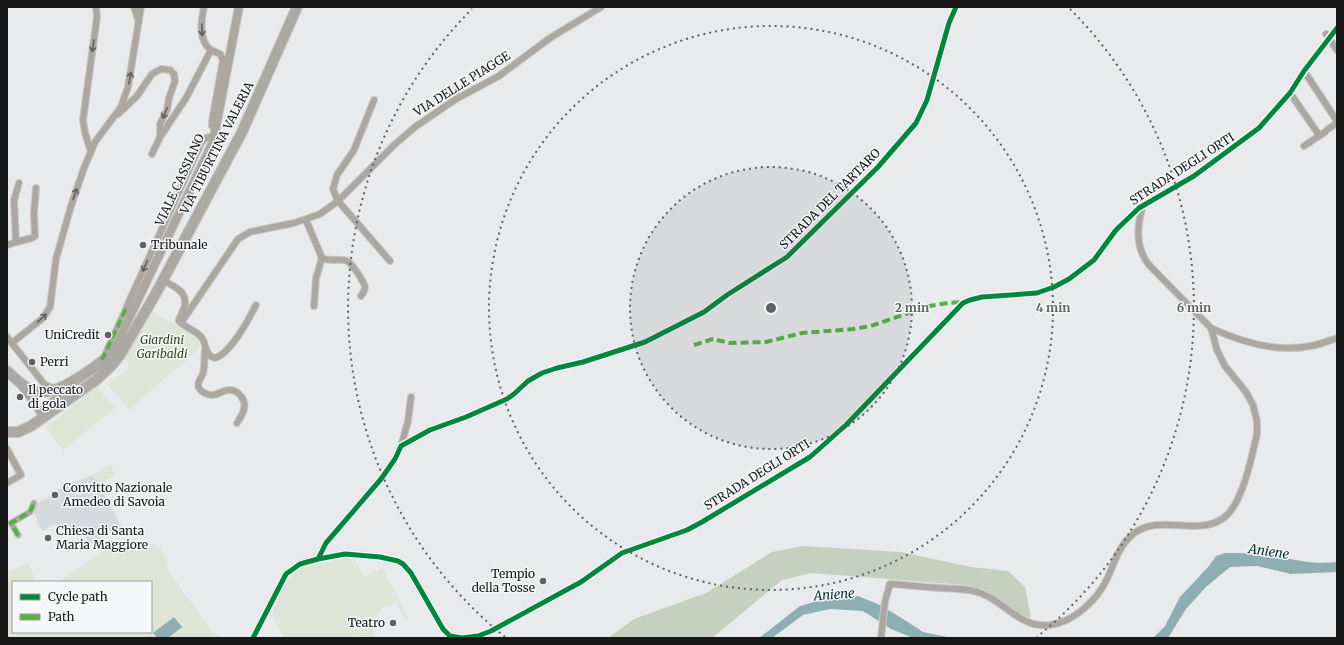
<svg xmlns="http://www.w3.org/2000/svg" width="1344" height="645" font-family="Merriweather,serif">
  <rect width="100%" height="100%" fill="#e8eaeb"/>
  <path fill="#d4dadd" d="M110,465L115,475L99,485L121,525L92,543H90L85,536L71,535L64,523L58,526L56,524L42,531L37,523V518L33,512V507L64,486L93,475Z"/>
  <g fill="#dee5d7">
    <path d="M152,312L198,337L200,344L195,352L129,410L108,385L130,367L124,359Z"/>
    <path d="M97,387L115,408L63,450L46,427Z"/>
    <path d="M110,465L115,475L99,485L93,475Z"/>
    <path d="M114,544L120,553L131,546L140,548L146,544H154C162,552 171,558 167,569L214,634L216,632L221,638H7V573L28,563L36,582H13V632H151V582H58Z"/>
    <path d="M341,557H347L354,559L364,577L382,568L408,617L405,619L396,602L387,607L386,604C376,614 371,624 374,638H367L366,636L360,638L358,635L352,638H284L272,614L283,587L292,573L300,568L334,562L333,559Z"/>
  </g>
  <path fill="#c6d0be" d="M803,546L901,552L971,567L1008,571L1025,587L1031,617L1024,619L983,589L964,585L811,573L782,580L712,638H608L634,619L706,593L772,552Z"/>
  <g fill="#8eafb2">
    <path d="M1225,553C1239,553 1254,553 1269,555C1292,559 1313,565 1337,562V572L1291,574L1257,566L1230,567L1206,587L1186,609L1168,638H1153L1165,626L1180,597L1209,566L1216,556Z"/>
    <path d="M858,596L880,605L903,619L923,632L952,638H913L891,629L863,611L830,609L803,615L772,638H759L800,606L824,599Z"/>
    <path d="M174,617L182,627L168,638H157L153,633Z"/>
  </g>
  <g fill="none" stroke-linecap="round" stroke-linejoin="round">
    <g stroke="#c7c8c8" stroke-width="7">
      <g id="pedestrian">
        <path d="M104,356L127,306"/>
        <path d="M18,535L11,523L30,512L34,503"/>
      </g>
    </g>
    <g stroke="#c7c8c8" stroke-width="8">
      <g id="minor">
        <path d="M134,7L138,19"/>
        <path d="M204,7C201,21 198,41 211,50"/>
        <path d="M1326,34L1337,50"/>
        <path d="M1304,71L1337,121"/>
        <path d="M1290,93L1319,135"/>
        <path d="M374,100L354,150L337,175L333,189L338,201L390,261"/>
        <path d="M118,114L137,96L152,74L161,69L170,70L174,74L175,81L169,98L167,110L160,124V137L186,98L211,50L220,54L223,60L212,121V126L216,130"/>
        <path d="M1328,129L1337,123"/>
        <path d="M1304,146L1325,132"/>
        <path d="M91,152L85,133L83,120L97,17L96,7"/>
        <path d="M152,154L160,137"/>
        <path d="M306,220L322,258"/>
        <path d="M16,242L32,238L35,236L34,213L36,188"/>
        <path d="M7,245L16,242L14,200L19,183"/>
        <path d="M322,258C331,262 341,258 347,261C352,263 364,282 365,287C365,291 363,293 361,296"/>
        <path d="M162,280C174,286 189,292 184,308C183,312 180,316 179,320L180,321L183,320L238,239L250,232L294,223L320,214L338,201L394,145L415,127L456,99L499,76L550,38L601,7"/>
        <path d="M314,306L316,278L322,258"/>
        <path d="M129,315L127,306L201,143L206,138L214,136"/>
        <path d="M179,321C185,328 196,330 202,338C207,345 204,355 215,358C230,354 249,319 256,305"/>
        <path d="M1211,328C1241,342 1276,353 1310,346C1319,345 1328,341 1337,338"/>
        <path d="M7,337L44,384L54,389"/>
        <path d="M12,343L43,318L50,307L56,259L71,206L84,168L95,142L121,107L128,87L141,7"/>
        <path d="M205,349C204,357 205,366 203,373C202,378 196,382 199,388C201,392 207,395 212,395C218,395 223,390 229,390C239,390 246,400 244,409C243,414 240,418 237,423"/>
        <path d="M21,386L43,417"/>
        <path d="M47,414L44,410V407L63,393L72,384"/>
        <path d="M401,446L408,421L411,397"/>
        <path d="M7,449L21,475L7,483"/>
        <path d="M318,559L326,543L381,479L395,459L401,446L430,430L466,417L507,399L514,394L528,381L542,373L557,368L583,362L645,342L704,312L727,295L787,257L878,167L916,123L927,100L949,23L956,7"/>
        <path d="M253,638L286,574L300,564L318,559L345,554L380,557L398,561L403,564L411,573L443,629L450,636L462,638L478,636L491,631L581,582L622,553L687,530L702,522L810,457L846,425L963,303L970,300L982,297L1037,293L1054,287L1069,279L1094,260L1116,230L1139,208L1194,176L1259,128L1290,93L1304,71L1337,28"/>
        <path d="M881,638L885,601L890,584C907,585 924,587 941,588C955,589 970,588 983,594C1007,604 1020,628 1050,625C1074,622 1097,600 1107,579C1114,564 1118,547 1132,535C1159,511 1201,540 1227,515C1243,500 1252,456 1257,434V421L1253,405L1246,392L1225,366L1217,350L1211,328L1149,265C1135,248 1137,225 1143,205"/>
      </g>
    </g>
    <g stroke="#c7c8c8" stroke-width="10">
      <path id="tertiary" d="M113,352L213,142L239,7"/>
    </g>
    <g stroke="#c7c8c8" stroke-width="12">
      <g id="primary">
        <path d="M7,371C16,379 25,389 37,392C62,396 107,358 125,342"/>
        <path d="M7,432H18L31,426L96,380L111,366L120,355L155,295L242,132L297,7"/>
      </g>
    </g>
    <use href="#pedestrian" stroke="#aca7a0" stroke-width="5"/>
    <use href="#minor" stroke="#aca7a0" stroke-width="6"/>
    <use href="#tertiary" stroke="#aca7a0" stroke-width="8"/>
    <use href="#primary" stroke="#aca9a4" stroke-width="10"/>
    <g stroke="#55b145" stroke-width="4" stroke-dasharray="8 4" stroke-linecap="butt">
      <path d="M694,345L713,339L729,343L766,342L802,333L853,329L871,326L929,306L948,303L965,302"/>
      <path d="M102,360L127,306"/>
      <path d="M18,535L11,523L30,512L34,503"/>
    </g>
    <g stroke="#f5f7f9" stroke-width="8">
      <g id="cycleway">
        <path d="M318,559L326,543L381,479L395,459L401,446L430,430L466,417L507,399L514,394L528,381L542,373L557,368L583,362L645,342L704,312L727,295L787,257L878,167L916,123L927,100L949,23L956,7"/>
        <path d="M253,638L286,574L300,564L318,559L345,554L380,557L398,561L403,564L411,573L443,629L450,636L462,638L478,636L491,631L581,582L622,553L687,530L702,522L810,457L846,425L963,303L970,300L982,297L1037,293L1054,287L1069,279L1094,260L1116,230L1139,208L1194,176L1259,128L1290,93L1304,71L1337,28"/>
      </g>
    </g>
    <use href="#cycleway" stroke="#00873e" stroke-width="5"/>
  </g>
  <defs><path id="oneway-shaft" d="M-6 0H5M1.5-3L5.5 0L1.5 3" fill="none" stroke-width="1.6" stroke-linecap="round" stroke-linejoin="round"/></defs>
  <g stroke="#625f5c">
    <use href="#oneway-shaft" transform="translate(202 30) rotate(88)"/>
    <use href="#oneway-shaft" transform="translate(93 46) rotate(98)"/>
    <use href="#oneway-shaft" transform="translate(130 78) rotate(-79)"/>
    <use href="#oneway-shaft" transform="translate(165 113) rotate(113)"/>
    <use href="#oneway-shaft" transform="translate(75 194) rotate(-71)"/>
    <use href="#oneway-shaft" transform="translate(145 266) rotate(114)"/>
    <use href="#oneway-shaft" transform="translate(42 318) rotate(-44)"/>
  </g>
  <circle cx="771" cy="308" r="141" fill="#606162" fill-opacity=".12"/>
  <g fill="none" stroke="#606162" stroke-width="2" stroke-dasharray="2 4">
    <circle cx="771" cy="308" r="141"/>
    <circle cx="771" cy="308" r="282"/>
    <path d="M505 637A423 423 0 0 1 472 9M1070 9A423 423 0 0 1 1037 637"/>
  </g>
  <g fill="#606162" stroke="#f5f7f9" stroke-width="1.5">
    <circle cx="143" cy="245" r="4"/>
    <circle cx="108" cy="335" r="4"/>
    <circle cx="32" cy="362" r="4"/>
    <circle cx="20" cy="397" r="4"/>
    <circle cx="55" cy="495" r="4"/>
    <circle cx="48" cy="538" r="4"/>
    <circle cx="543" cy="581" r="4"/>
    <circle cx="393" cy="623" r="4"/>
  </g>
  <g text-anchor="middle" stroke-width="3" stroke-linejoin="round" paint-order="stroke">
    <g font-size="12" fill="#171718" stroke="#f5f7f9">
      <text transform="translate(462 84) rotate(-32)" y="4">VIA DELLE PIAGGE</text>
      <text transform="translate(217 148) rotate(-63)" y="4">VIA TIBURTINA VALERIA</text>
      <text transform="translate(1182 169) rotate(-33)" y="4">STRADA DEGLI ORTI</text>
      <text transform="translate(180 180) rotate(-65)" y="4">VIALE CASSIANO</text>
      <text transform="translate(830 199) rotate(-45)" y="4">STRADA DEL TARTARO</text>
      <text transform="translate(757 475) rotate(-32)" y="4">STRADA DEGLI ORTI</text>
    </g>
    <g font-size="12" fill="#171718" stroke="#f5f7f9" text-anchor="start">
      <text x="151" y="249">Tribunale</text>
      <text x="100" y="339" text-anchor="end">UniCredit</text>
      <text x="40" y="366">Perri</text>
      <text x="28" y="394">Il peccato<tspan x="28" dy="14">di gola</tspan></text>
      <text x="63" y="492">Convitto Nazionale<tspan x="63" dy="14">Amedeo di Savoia</tspan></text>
      <text x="56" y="535">Chiesa di Santa<tspan x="56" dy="14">Maria Maggiore</tspan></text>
      <text x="535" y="578" text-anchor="end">Tempio<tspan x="535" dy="14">della Tosse</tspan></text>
      <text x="385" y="627" text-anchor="end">Teatro</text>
    </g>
    <g font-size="12" font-style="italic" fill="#324612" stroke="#f5f7f9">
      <text x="162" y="344">Giardini<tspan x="162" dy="14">Garibaldi</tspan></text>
    </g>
    <g font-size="13" font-style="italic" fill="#013135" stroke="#f5f7f9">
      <text transform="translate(1269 551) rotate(8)" y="5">Aniene</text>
      <text transform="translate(834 594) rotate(-4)" y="5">Aniene</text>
    </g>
  </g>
  <circle cx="771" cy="308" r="6" fill="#606162" stroke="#f5f7f9" stroke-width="2"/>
  <g font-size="12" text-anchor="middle" font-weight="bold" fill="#606162" stroke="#f5f7f9" stroke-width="3" stroke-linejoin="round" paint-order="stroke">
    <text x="912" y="312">2 min</text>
    <text x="1053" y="312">4 min</text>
    <text x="1194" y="312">6 min</text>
  </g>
  <rect width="1344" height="645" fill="none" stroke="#171718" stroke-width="16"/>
  <rect x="12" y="581" width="140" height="52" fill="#f5f7f9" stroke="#9c9d9f"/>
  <rect x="20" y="594" width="20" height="6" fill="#00873e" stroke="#9c9d9f"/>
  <text x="48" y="601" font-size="12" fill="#171718">Cycle path</text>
  <rect x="20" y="614" width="20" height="6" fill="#55b145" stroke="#9c9d9f"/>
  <text x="48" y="621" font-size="12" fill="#171718">Path</text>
</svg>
